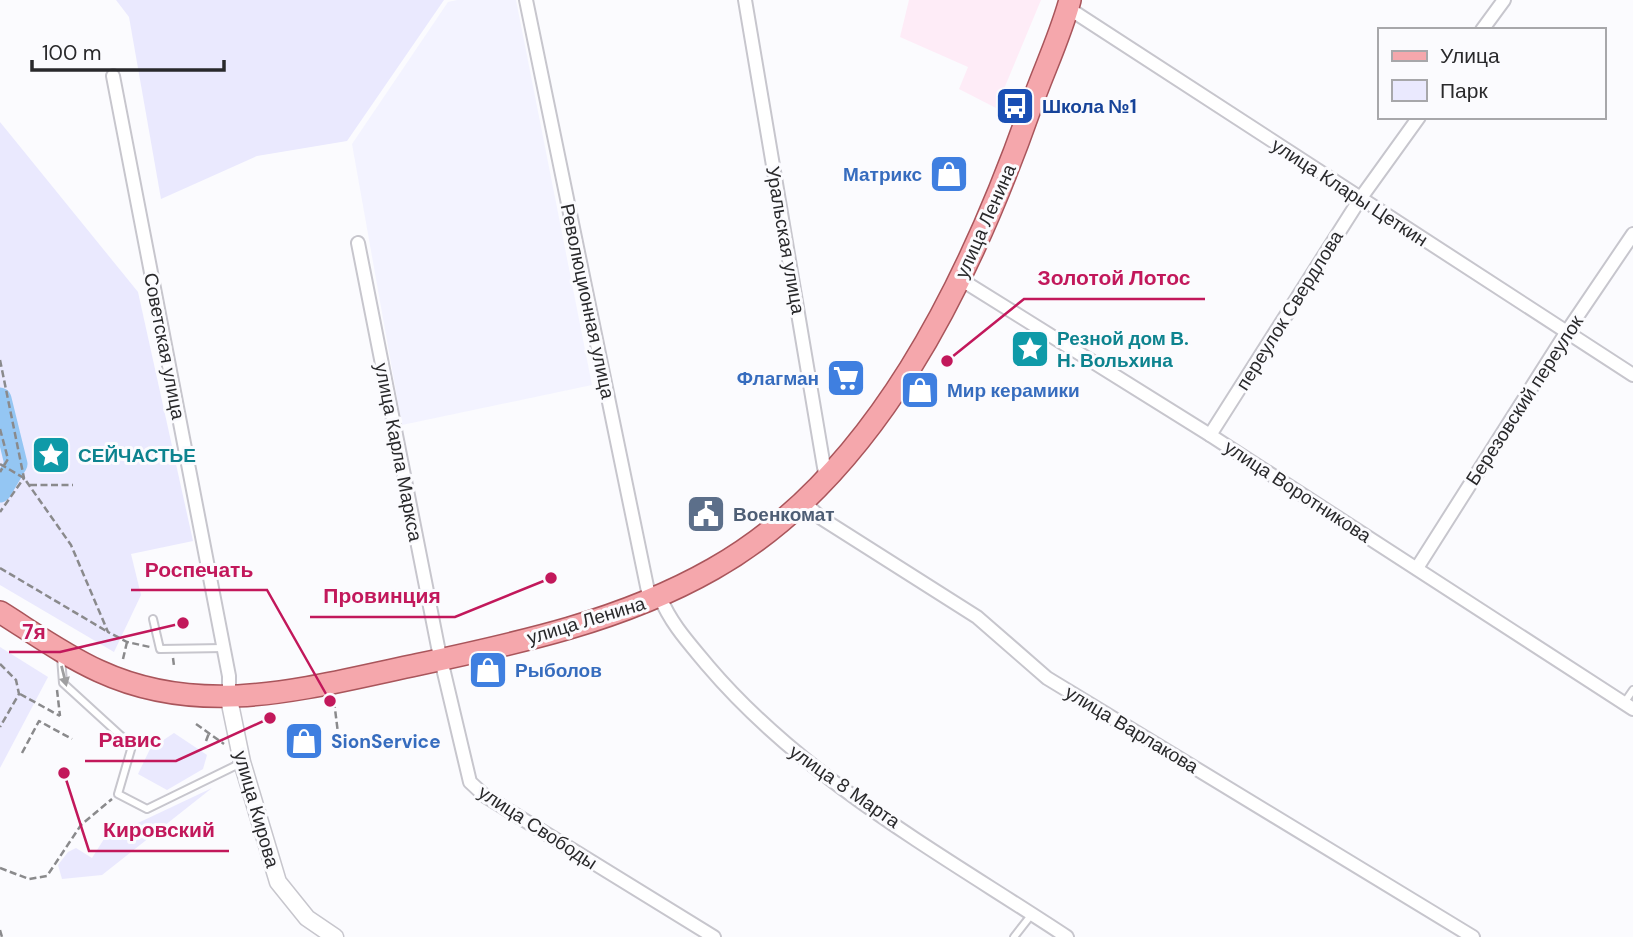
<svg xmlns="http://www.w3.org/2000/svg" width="1633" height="937" font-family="'DM Sans',sans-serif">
  <rect width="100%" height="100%" fill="#fbfbfe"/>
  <path fill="#f3f3ff" d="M457,0H516L592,385L402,425L352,144L448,2Z"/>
  <path fill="#feecf7" d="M909,0H1041L996,108L959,89L968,67L900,37Z"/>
  <g fill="#eae9fe">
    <path d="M116,0H444L347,141L257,156L161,199L129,17Z"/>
    <path d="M0,122L138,292L193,541L131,554L141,595L114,652L0,585Z"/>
    <path d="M0,647L48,677L0,768Z"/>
    <path d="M174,733L207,755L203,769L167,790L138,774L150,749Z"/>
    <path d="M212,788L102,875L62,879L58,865L68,852L76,848L92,858L104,839Z"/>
  </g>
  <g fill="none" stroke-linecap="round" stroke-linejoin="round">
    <path stroke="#94c6f3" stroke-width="23" d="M0,399L16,464L0,491"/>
    <g stroke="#c7c6cd" stroke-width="10">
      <g id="service">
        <path d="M153,619L160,649L224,648"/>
        <path d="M61,657L63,683L132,746L118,794L147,809L241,763"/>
        <path d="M1624,703L1633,690"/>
        <path d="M1014,937L1032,914"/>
      </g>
    </g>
    <g stroke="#c7c6cd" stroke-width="16">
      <g id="minor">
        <path d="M526,0L650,601"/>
        <path d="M745,0L826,479"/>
        <path d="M1068,8L1633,375"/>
        <path d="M1482,30L1504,0"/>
        <path d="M113,76L229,676V699"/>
        <path d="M358,243L438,647L470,782L485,796L714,937"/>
        <path d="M960,279L1210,435L1633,709"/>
        <path d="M1210,435L1360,199L1419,117"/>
        <path d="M805,503L821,518L977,617L1047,678L1473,937"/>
        <path d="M1417,568L1566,333L1633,234"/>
        <path d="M660,597C671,624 689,643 708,666C805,780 943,855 1067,937"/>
      </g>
    </g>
    <g stroke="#c7c6cd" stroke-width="19">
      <path id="tertiary" d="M229,699L242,762L278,882L307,918L335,937"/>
    </g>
    <g stroke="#a9555b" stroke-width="24">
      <path id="primary" d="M0,612C32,632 64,655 99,671C203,719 306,688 411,666C514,644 620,622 713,569C876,477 970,279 1030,109C1043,72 1060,37 1070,0"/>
    </g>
    <g stroke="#8a8a8c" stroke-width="2.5" stroke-dasharray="7 3.5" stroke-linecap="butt">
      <path d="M0,360L24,478L0,512"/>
      <path d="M0,429L8,459L0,472"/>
      <path d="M0,464L24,478L71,545L108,632L127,642L150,647"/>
      <path d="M30,485H73"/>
      <path d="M0,568L108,632"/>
      <path d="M173,658L174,666"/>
      <path d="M123,659L127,642"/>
      <path d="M0,664L16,680L19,694L0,727"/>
      <path d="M57,690L60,716"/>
      <path d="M20,694L60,716"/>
      <path d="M334,701L339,741"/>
      <path d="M196,724L224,744"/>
      <path d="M206,741L209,733"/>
      <path d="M22,753L39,721L72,739"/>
      <path d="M0,868L29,879L47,876L81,825L112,799"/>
      <path d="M0,930L2,937"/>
    </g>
    <use href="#service" stroke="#fff" stroke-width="6"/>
    <use href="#minor" stroke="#fff" stroke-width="12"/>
    <use href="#tertiary" stroke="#fff" stroke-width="16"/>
    <use href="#primary" stroke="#f5a7ac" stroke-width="21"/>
  </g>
  <defs><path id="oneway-solid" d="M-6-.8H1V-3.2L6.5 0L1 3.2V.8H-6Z" transform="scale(1.75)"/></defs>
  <use fill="#9f9fa0" href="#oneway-solid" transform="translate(64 676) rotate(76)"/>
  <defs>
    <g id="bus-square" transform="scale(2.0125)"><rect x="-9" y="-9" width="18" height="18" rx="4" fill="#1a4fb4" stroke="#fbfbfe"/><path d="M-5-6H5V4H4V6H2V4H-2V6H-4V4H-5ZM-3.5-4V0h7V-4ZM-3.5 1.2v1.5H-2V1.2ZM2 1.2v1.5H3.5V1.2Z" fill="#fff"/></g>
    <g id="shop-square" transform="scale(2.0125)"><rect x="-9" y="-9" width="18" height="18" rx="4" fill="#3f7fe0" stroke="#fbfbfe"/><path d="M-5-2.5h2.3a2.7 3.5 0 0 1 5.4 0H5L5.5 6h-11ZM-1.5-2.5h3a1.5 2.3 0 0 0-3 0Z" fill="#fff"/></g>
    <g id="sight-square" transform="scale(2.0125)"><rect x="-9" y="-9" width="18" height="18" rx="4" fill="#0f9aa8" stroke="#fbfbfe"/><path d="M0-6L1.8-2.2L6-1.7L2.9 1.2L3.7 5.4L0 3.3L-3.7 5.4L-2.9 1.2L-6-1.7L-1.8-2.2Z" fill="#fff"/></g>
    <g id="supermarket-square" transform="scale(2.0125)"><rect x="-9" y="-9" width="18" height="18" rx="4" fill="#3f7fe0" stroke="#fbfbfe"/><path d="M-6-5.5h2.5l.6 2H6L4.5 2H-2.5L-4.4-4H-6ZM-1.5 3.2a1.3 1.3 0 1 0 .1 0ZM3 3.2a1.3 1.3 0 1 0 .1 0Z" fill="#fff"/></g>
    <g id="civic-square" transform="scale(2.0125)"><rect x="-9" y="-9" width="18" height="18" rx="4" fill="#5c6f8a" stroke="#fbfbfe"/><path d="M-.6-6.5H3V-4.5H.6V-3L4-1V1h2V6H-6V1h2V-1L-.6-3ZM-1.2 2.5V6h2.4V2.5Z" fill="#fff"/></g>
  </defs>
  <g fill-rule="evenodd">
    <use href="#bus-square" x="1015" y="106"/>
    <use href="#shop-square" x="949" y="174"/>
    <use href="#sight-square" x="1030" y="349"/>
    <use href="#supermarket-square" x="846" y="378"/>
    <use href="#shop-square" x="920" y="390"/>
    <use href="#sight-square" x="51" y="455"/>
    <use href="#civic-square" x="706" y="514"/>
    <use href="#shop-square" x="488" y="670"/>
    <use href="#shop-square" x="304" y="741"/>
  </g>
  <g text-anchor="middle" stroke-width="6" stroke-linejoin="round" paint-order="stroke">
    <g font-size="19" font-weight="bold" fill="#164399" stroke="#fbfbfe" text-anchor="start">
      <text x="1042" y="113">Школа №1</text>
    </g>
    <g font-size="19" font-weight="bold" fill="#366cbe" stroke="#fbfbfe" text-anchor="start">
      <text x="922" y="181" text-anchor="end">Матрикс</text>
      <text x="819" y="385" text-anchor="end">Флагман</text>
      <text x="947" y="397">Мир керамики</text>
      <text x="515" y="677">Рыболов</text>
      <text x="331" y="748">SionService</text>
    </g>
    <g font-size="19" fill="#29292b" stroke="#fbfbfe">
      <text transform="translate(1350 192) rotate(33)" y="7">улица Клары Цеткин</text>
      <text transform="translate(985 221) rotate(-66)" y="7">улица Ленина</text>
      <text transform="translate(786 240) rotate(80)" y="7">Уральская улица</text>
      <text transform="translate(588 301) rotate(78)" y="7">Революционная улица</text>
      <text transform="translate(1289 310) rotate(-58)" y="7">переулок Свердлова</text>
      <text transform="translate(165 346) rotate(79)" y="7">Советская улица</text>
      <text transform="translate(1524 400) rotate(-57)" y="7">Березовский переулок</text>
      <text transform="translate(399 452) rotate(79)" y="7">улица Карла Маркса</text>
      <text transform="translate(1298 491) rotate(33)" y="7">улица Воротникова</text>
      <text transform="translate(586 620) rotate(-17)" y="7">улица Ленина</text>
      <text transform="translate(1132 729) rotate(31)" y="7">улица Варлакова</text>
      <text transform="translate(845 786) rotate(35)" y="7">улица 8 Марта</text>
      <text transform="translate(257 809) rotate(74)" y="7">улица Кирова</text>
      <text transform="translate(538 827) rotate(33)" y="7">улица Свободы</text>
    </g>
    <g font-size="19" font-weight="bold" fill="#0d838f" stroke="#fbfbfe" text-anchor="start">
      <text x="1057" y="345">Резной дом В.<tspan x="1057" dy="22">Н. Вольхина</tspan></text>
      <text x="78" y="462">СЕЙЧАСТЬЕ</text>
    </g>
    <g font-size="19" font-weight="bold" fill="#4e5e75" stroke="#fbfbfe" text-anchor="start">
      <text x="733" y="521">Военкомат</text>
    </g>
  </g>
  <path fill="none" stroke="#c2185b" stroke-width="2.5" d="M947 361L1024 299H1205M330 701L267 590H131M551 578L455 617H310M183 623L60 652H9M270 718L176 761H85M64 773L89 851H229"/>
  <g fill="#c2185b" stroke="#fbfbfe" stroke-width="2.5">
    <circle cx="947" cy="361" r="7"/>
    <circle cx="330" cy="701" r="7"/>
    <circle cx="551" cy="578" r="7"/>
    <circle cx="183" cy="623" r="7"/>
    <circle cx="270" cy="718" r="7"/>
    <circle cx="64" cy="773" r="7"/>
  </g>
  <g font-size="21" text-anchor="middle" font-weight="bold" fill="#c2185b" stroke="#fbfbfe" stroke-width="6" stroke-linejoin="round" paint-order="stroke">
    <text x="1114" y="285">Золотой Лотос</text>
    <text x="199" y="577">Роспечать</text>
    <text x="382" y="603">Провинция</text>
    <text x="34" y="639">7я</text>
    <text x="130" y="747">Равис</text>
    <text x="159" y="837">Кировский</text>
  </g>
  <rect x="1378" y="28" width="228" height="91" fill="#fbfbfe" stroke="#a7a7aa" stroke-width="2"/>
  <rect x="1392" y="51" width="35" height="10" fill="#f5a7ac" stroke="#a7a7aa" stroke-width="2"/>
  <text x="1440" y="63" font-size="21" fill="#29292b">Улица</text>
  <rect x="1392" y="80" width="35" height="21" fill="#eae9fe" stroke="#a7a7aa" stroke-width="2"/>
  <text x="1440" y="98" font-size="21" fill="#29292b">Парк</text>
  <path d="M32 60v10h192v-10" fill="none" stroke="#29292b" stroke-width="3.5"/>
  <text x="42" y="60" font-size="21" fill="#29292b" stroke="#fbfbfe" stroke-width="5" paint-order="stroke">100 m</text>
</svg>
